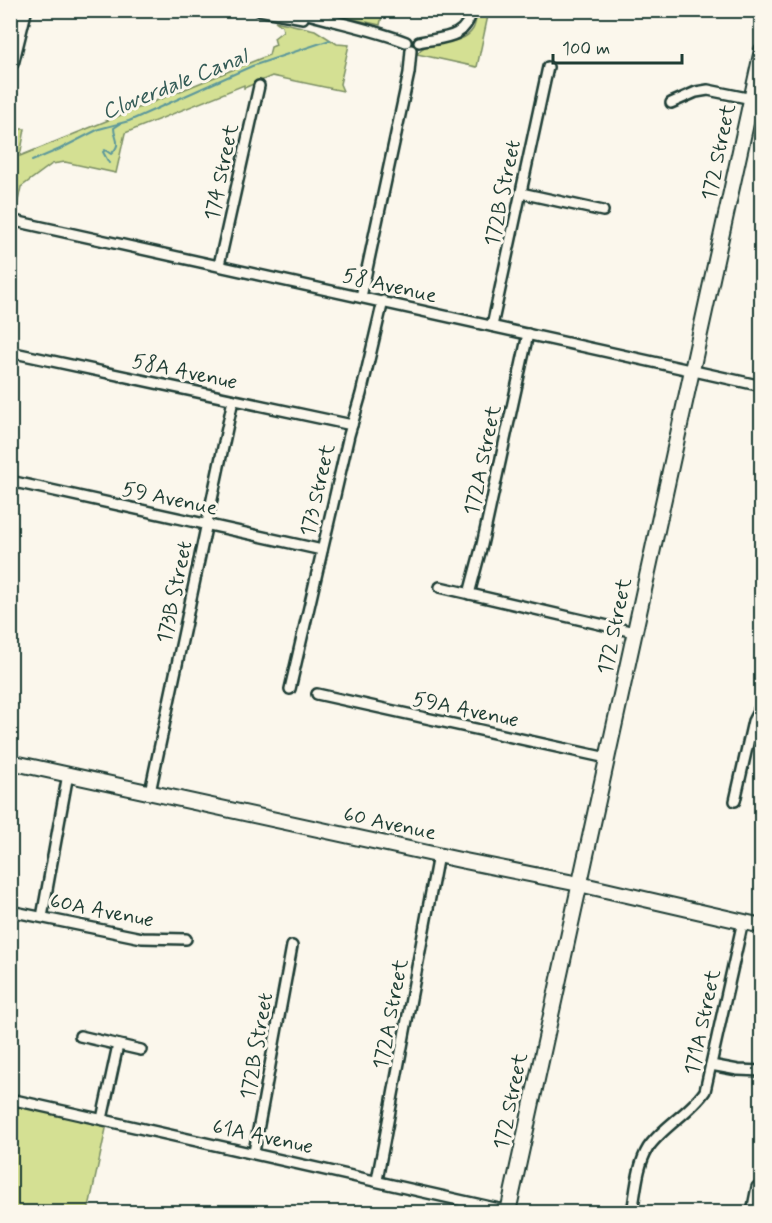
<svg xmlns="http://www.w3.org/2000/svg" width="772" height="1223" font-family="Mynerve,sans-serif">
  <rect width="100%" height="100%" fill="#fbf7ec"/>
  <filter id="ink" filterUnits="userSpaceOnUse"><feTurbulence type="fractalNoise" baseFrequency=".0167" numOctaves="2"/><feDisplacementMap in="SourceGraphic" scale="12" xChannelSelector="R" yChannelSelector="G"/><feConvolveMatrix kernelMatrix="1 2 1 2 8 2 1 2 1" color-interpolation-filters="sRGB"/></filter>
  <g filter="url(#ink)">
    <g fill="#d4e093" stroke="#7a8e64" stroke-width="1.5">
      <path d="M317,11L383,10V11L380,25Z"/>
      <path d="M478,11H489L477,67L417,54C428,36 461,49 473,29C476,24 476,16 478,11Z"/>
      <path d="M275,21L315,30L337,44L349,45L340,84L343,91L272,76L244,88V85L125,133L116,173L65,162L52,164L21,187L15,215L11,213L10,137L21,129H25L20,156L269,55L271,47L276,45L274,38L283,31L282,26Z"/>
      <path d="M11,1105L76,1119L80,1118L107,1124L88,1212H11Z"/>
    </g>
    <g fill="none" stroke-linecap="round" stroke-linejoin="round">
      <g stroke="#5c989b" stroke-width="2">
        <path d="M32,161L60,149L99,129L129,121L252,66L330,40"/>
        <path d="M109,163L103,152L105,150L111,154C123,143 114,139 114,128L120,124"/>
      </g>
      <g stroke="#1f3d34" stroke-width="14">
        <g id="street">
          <path d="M259,10L303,18"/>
          <path d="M295,10C332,22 370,28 406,42"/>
          <path d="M419,42C444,37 465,40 472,10"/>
          <path d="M671,103L696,92L708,90L762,101"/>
          <path d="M521,193L603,211"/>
          <path d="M10,220L762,386"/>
          <path d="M219,265L259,86"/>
          <path d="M361,297L409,73L411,50"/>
          <path d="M492,326L548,67"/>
          <path d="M10,352L352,425"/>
          <path d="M10,481L322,550"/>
          <path d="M440,587L634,632"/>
          <path d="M469,594L482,545L528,334"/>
          <path d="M290,689L349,435L361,394L383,301"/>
          <path d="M317,694L607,758"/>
          <path d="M150,792L233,400"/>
          <path d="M735,801L753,721L762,704"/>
          <path d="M10,911L142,938L186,939"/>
          <path d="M42,917L68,774"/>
          <path d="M80,1036L141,1050"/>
          <path d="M711,1065L738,1070L762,1071"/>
          <path d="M10,1099L508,1211"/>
          <path d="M102,1119L118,1045"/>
          <path d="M254,1152L292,946"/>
          <path d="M377,1180L438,855"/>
          <path d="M632,1212C636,1192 637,1166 648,1148C663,1126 690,1113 705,1091L743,921"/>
          <path d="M752,1212L757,1187L762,1188"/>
        </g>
      </g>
      <g stroke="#1f3d34" stroke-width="18">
        <g id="secondary">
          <path d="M10,762L460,860L579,884L762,926"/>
          <path d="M508,1212L762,50"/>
        </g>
      </g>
      <g stroke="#1f3d34" stroke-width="21">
        <path id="highway" d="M10,62L23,10"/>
      </g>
      <use href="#street" stroke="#fbf7ec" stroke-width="9"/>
      <use href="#secondary" stroke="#fbf7ec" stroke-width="14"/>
      <use href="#highway" stroke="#fbf7ec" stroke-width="16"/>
    </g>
  </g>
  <g text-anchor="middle" stroke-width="6" stroke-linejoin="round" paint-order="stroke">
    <g font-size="21" fill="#1f3d34" stroke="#fbf7ec">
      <text transform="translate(718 152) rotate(-78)" y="7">172 Street</text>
      <text transform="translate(221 172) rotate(-78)" y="7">174 Street</text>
      <text transform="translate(502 193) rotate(-78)" y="7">172B Street</text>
      <text transform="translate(390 285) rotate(13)" y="7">58 Avenue</text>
      <text transform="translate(185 371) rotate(12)" y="7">58A Avenue</text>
      <text transform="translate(482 460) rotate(-78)" y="7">172A Street</text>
      <text transform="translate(317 490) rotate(-77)" y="7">173 Street</text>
      <text transform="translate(170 498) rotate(12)" y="7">59 Avenue</text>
      <text transform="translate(174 592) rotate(-78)" y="7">173B Street</text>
      <text transform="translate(614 626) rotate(-78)" y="7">172 Street</text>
      <text transform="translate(466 709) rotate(12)" y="7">59A Avenue</text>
      <text transform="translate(390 823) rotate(12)" y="7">60 Avenue</text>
      <text transform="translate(102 910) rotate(11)" y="7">60A Avenue</text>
      <text transform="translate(390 1014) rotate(-79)" y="7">172A Street</text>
      <text transform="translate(702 1022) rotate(-78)" y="7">171A Street</text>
      <text transform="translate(256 1046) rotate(-80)" y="7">172B Street</text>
      <text transform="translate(510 1101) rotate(-78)" y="7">172 Street</text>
      <text transform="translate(263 1136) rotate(12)" y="7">61A Avenue</text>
    </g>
    <g font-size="22" font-style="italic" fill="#335b56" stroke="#fbf7ec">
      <text transform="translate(174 83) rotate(-22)" y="8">Cloverdale Canal</text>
    </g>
  </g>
  <rect width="772" height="1223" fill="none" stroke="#fbf7ec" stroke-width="36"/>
  <rect x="18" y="18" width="736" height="1187" fill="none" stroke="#1f3d34" stroke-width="2" filter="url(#ink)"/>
  <path d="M553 54v9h129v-9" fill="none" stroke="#1f3d34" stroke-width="3"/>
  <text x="562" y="54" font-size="18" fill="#1f3d34" stroke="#fbf7ec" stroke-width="4.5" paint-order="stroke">100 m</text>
</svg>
